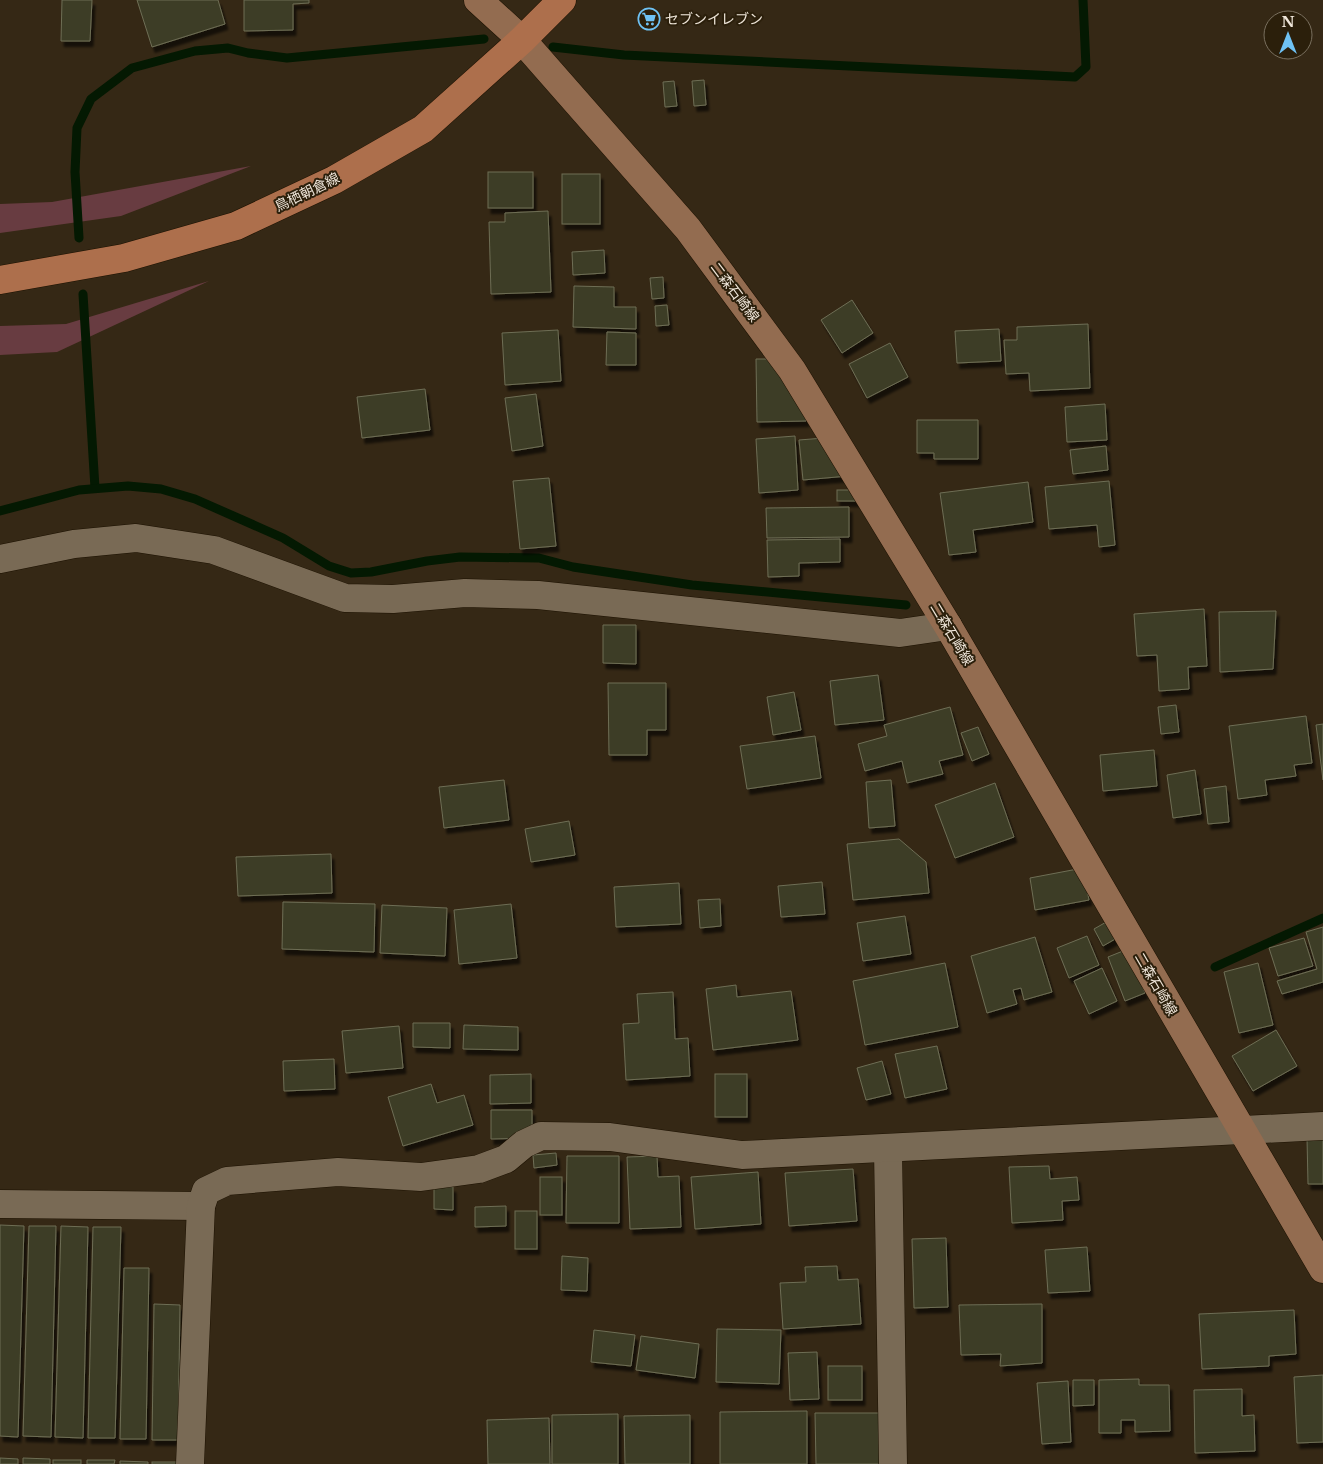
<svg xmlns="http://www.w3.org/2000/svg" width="1323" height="1464" font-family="'Libre Baskerville','Noto Sans JP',serif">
  <defs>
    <filter id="shadow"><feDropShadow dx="3" dy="5.5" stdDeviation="1" flood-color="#0009"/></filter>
  </defs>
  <rect width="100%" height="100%" fill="#352815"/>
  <g fill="#683c41">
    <path d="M251,166L121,216L0,233V204L52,202Z"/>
    <path d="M209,281L57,352L0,355V326L66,324Z"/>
  </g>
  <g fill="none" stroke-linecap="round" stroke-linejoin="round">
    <g stroke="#041902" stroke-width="9">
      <path d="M553,47L624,55L1075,77L1086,67L1083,0"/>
      <path d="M79,238L75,172L77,128L91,99L132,68L195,51L228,48L248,53L287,58L484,39"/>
      <path d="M83,294L95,488"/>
      <path d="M0,511L79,490L128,486L161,489L195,499L283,538L329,566L351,573L371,572L427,561L460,557L539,558L573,567L692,585L906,605"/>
      <path d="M1215,967L1323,918"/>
    </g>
  </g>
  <g fill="#3d3d26" stroke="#6e6e55" filter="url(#shadow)">
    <path d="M62,0H92L90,41H61Z"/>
    <path d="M137,0H218L225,24L152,47Z"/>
    <path d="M244,0H309V3L293,4V30L244,31Z"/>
    <path d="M704,80L706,105L694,106L692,81Z"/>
    <path d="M674,81L677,106L665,107L663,82Z"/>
    <rect x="488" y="172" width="45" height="36"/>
    <rect x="562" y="174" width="38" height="50"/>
    <path d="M548,211L551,292L491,294L489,222H505V213Z"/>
    <path d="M604,250L605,273L573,275L572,252Z"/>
    <path d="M663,277L664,298L652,299L650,278Z"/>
    <path d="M574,286L614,287V307H636V329L573,327Z"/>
    <path d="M852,300L873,333L842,353L821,320Z"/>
    <path d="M667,305L669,325L656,326L655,306Z"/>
    <path d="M1088,324L1090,388L1030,391L1029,373L1006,374L1004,340H1017V327Z"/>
    <path d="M999,329L1001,361L957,363L955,331Z"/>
    <path d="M558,330L561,381L505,385L502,333Z"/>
    <path d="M607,332L636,333V365H606Z"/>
    <path d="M890,343L908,377L867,398L849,364Z"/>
    <path d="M756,359H769L806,409V421L757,422Z"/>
    <path d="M425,389L430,430L362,438L357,397Z"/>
    <path d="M536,394L543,446L512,451L505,398Z"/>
    <path d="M1105,404L1107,440L1067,442L1065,407Z"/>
    <path d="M917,420H978V459H934V453H917Z"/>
    <path d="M795,436L798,490L759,493L756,439Z"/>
    <path d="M824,438L848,476L803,480L799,440Z"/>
    <path d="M1106,446L1108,470L1073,474L1070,450Z"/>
    <path d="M549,478L556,546L520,549L513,481Z"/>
    <path d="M1109,481L1115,545L1099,547L1097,525L1049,529L1045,487Z"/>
    <path d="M1028,482L1033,522L973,530L976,552L949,555L940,493Z"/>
    <rect x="837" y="490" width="24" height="11"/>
    <path d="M849,507V537L767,538L766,508Z"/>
    <path d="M840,539V562L799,563V576L768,577L767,540Z"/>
    <path d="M1204,609L1207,666L1188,667L1189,689L1159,691L1157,655L1137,656L1134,614Z"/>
    <path d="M1276,611L1273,669L1220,672L1219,612Z"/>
    <path d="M603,625H636V664L603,663Z"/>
    <path d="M878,675L884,720L835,725L830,681Z"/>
    <path d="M608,683H666V730H647V755H609Z"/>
    <path d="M794,692L801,730L773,735L767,697Z"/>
    <path d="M1176,705L1179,732L1161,734L1158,707Z"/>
    <path d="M950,707L963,755L939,761L943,774L907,783L902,761L865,771L858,744L887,736L884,725Z"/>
    <path d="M1306,716L1312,763L1294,765L1296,776L1265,780L1267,795L1238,799L1229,726Z"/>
    <path d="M1323,724V780L1316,725Z"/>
    <path d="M978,727L989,754L972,761L961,733Z"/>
    <path d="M815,736L821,778L747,789L740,746Z"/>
    <path d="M1154,750L1157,786L1103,791L1100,755Z"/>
    <path d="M1195,770L1201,814L1173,818L1167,775Z"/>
    <path d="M504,780L509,820L444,828L439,787Z"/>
    <path d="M891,780L895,826L869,828L866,782Z"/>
    <path d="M995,783L1014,837L955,858L935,805Z"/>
    <path d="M1226,786L1229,822L1208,824L1204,789Z"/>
    <path d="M569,821L575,855L531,862L525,829Z"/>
    <path d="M899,839L926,862L929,893L853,900L847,844Z"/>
    <path d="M331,854L332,893L238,896L236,857Z"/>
    <path d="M1083,868L1089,900L1035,910L1030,878Z"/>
    <path d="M822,882L825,914L781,917L778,886Z"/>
    <path d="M679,883L681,924L616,927L614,887Z"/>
    <path d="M720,899L721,926L700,928L698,900Z"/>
    <path d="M283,902L375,904L374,952L282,949Z"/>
    <path d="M511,904L517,958L459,964L454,910Z"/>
    <path d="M382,905L447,908L445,956L380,953Z"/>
    <path d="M905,916L911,954L863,961L857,923Z"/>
    <path d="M1108,921L1117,938L1103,946L1094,929Z"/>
    <path d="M1323,927V982L1282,994L1277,981L1317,969L1306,932Z"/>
    <path d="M1087,936L1099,965L1069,978L1057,948Z"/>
    <path d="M1035,937L1052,992L1024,1000L1021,988L1013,990L1017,1004L987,1013L971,956Z"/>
    <path d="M1304,938L1313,966L1278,976L1269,948Z"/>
    <path d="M1128,949L1145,993L1125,1001L1108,957Z"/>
    <path d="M945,963L958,1027L865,1045L853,981Z"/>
    <path d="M1258,963L1273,1025L1239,1033L1224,972Z"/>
    <path d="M1102,968L1117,1001L1089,1014L1074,981Z"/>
    <path d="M736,985L737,997L791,991L798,1040L713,1050L706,989Z"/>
    <path d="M673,992L675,1039L688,1038L690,1076L626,1080L623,1024L639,1023L637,994Z"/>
    <path d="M413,1023H450V1048L413,1047Z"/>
    <path d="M464,1025L518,1027V1050L463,1049Z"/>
    <path d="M399,1026L403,1068L346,1073L342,1031Z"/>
    <path d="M1276,1030L1297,1066L1253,1091L1232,1056Z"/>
    <path d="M937,1046L947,1089L905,1098L895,1054Z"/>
    <path d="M334,1059L335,1089L284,1091L283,1061Z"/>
    <path d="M882,1061L891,1094L866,1100L857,1068Z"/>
    <path d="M531,1074V1103L490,1104V1075Z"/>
    <rect x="715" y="1074" width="32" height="43"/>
    <path d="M431,1084L437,1103L464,1095L473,1125L403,1146L388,1097Z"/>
    <path d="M491,1110H532V1138L491,1139Z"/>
    <path d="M1307,1138H1323V1184H1308Z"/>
    <path d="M556,1153L557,1165L534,1168L533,1155Z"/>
    <path d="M567,1156H619V1223H566Z"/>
    <path d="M657,1156L658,1177L679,1176L681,1227L630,1229L627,1157Z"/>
    <path d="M1049,1166L1050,1179L1077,1177L1079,1200L1062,1201L1063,1220L1012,1223L1009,1167Z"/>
    <path d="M853,1169L857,1221L789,1226L785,1173Z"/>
    <path d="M758,1172L761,1224L695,1229L691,1177Z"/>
    <rect x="540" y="1177" width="22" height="38"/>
    <path d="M434,1186L453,1187V1210L434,1209Z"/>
    <path d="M506,1206V1226L475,1227V1207Z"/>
    <rect x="515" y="1211" width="22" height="38"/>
    <path d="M0,1225L24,1226L18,1437L0,1436Z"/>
    <path d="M29,1226H56L51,1437L23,1436Z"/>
    <path d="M61,1226L88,1227L83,1438L55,1437Z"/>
    <path d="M93,1227H121L115,1438H88Z"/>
    <path d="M946,1238L948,1307L914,1308L912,1239Z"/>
    <path d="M1087,1247L1090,1291L1048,1293L1045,1250Z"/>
    <path d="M562,1256L588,1258L587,1291L561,1290Z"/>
    <path d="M837,1266L838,1280L858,1279L861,1324L783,1329L780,1283L806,1282L805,1267Z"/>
    <path d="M124,1268H149L146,1439H120Z"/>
    <path d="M154,1304L180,1305L178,1440H152Z"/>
    <path d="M1042,1304V1363L1000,1366L1001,1354L961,1355L959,1305Z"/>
    <path d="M1294,1310L1296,1354L1269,1356V1366L1202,1369L1199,1314Z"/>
    <path d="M717,1329L781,1330L779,1384L716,1382Z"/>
    <path d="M594,1330L635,1335L631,1366L591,1362Z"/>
    <path d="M641,1336L699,1344L695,1378L636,1370Z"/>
    <path d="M817,1352L819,1399L790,1400L788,1353Z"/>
    <rect x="828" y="1366" width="34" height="34"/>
    <path d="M1323,1375V1442L1297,1443L1294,1377Z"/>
    <path d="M1139,1379V1385H1169L1170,1431L1135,1432V1420H1121V1433H1099V1380Z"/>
    <path d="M1073,1380H1094V1405L1073,1406Z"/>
    <path d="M1068,1381L1071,1442L1042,1444L1037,1383Z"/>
    <path d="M1242,1389V1416L1254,1415L1255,1451L1195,1453L1194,1390Z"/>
    <path d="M807,1411V1464H720V1412Z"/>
    <path d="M815,1413H881V1464H816Z"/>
    <path d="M618,1414V1464H552V1415Z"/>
    <path d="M690,1415V1464H625L624,1416Z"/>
    <path d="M549,1418L550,1464H488L487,1420Z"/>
    <path d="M0,1458L18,1459V1464H0Z"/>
    <path d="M23,1458L50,1459V1464H23Z"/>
    <rect x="53" y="1460" width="28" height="4"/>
    <path d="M87,1460H115L114,1464H87Z"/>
    <path d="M120,1461L148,1462V1464H120Z"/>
    <rect x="152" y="1462" width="28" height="2"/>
  </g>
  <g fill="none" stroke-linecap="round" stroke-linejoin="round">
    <g stroke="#1c1101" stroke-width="29">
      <g id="street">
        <path d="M0,559L74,544L136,538L214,550L345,598L393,599L465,593L538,595L900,633L948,626"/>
        <path d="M888,1149L893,1464"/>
        <path d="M0,1204L201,1206"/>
        <path d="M190,1464L201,1206L206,1191L227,1181L338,1172L421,1177L479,1169L506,1159L524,1144L541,1136L610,1137L742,1155L1323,1126"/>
      </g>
    </g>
    <g stroke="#1c1101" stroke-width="29">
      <path id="secondary" d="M478,0L522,40L688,229L792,370L948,626L1323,1269"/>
    </g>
    <g stroke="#1c1101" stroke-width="29">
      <path id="primary" d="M0,280L124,258L236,226L334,180L423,129L522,40L562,0"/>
    </g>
    <use href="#street" stroke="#796a55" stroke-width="28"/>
    <use href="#secondary" stroke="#936c50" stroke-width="28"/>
    <use href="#primary" stroke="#ad6f4c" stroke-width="28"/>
  </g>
  <defs>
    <g id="supermarket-ring" transform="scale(1.125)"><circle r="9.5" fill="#2b1f0b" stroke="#6fc2f4" stroke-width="1.5"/><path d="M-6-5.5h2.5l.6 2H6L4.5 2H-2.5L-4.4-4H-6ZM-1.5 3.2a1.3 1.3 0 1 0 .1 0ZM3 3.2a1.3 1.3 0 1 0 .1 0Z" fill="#6fc2f4"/></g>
  </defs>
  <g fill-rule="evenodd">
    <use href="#supermarket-ring" x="649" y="19"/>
  </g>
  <g text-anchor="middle" stroke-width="4" stroke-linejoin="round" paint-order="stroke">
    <g font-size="14" fill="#efe6da" stroke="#2b1f0b" text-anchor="start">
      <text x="665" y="24">セブンイレブン</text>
    </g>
    <g font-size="14" fill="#efe6da" stroke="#2b1f0b">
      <text transform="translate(307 192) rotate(-26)" y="5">鳥栖朝倉線</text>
      <text transform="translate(735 292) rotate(53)" y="5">二森石崎線</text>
      <text transform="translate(952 634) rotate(59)" y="5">二森石崎線</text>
      <text transform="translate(1156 984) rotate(60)" y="5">二森石崎線</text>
    </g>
  </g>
  <g transform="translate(1288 35)"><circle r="24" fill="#2b1f0b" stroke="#796f5e"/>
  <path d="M0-4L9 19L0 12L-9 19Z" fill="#6fc2f4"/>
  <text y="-8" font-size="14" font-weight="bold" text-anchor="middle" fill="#efe6da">N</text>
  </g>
</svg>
